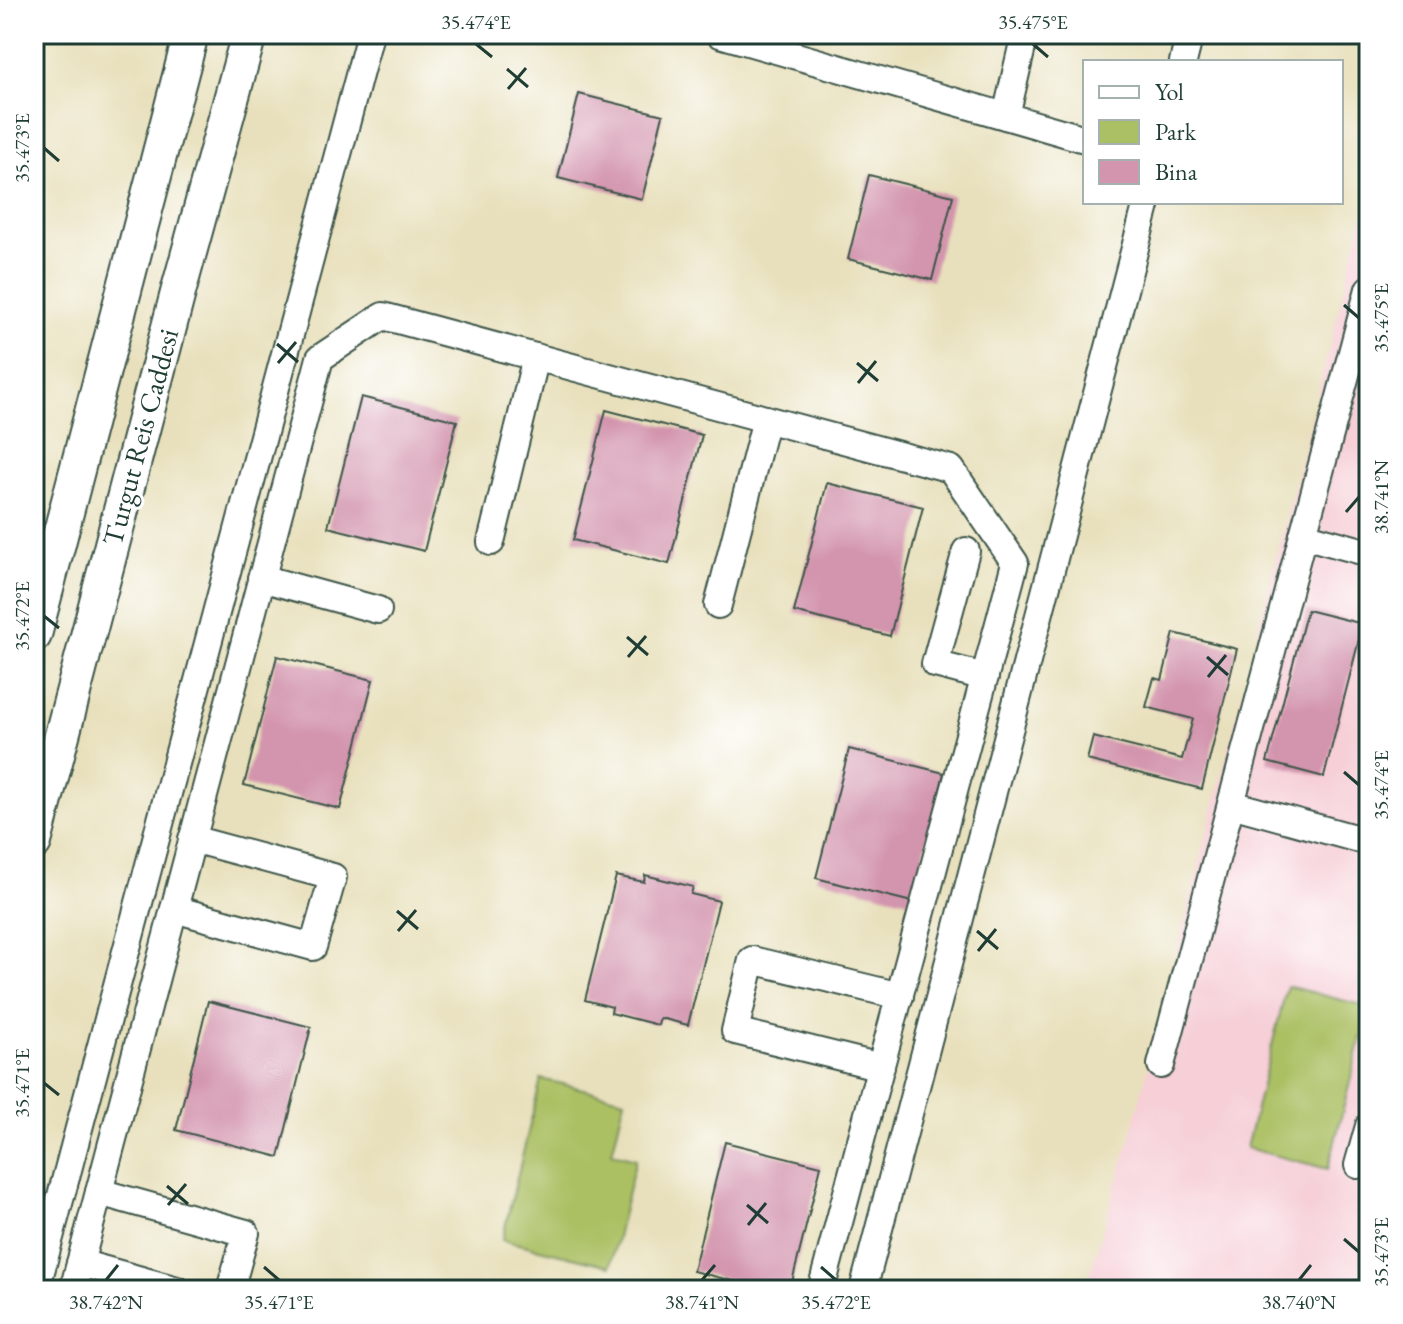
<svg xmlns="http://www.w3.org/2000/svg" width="1403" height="1324" font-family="'EB Garamond',serif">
  <rect width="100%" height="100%" fill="#fff"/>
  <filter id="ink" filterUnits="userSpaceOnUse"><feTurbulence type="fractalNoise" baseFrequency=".0125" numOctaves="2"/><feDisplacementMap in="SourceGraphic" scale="16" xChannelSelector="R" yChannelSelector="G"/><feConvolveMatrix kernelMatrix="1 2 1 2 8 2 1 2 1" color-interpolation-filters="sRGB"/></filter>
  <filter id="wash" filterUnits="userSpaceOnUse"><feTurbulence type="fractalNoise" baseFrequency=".006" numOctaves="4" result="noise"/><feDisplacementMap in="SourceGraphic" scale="32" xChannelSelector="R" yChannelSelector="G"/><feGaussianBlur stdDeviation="1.8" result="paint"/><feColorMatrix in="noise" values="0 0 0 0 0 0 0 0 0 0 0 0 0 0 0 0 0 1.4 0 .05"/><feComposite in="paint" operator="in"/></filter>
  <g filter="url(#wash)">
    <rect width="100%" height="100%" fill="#e8e0bc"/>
    <path fill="#f6cfd7" d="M1369,190V1290H1085L1131,1135Z"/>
    <g fill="#abc064" stroke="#657e4c" stroke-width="2">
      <path d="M1287,986L1369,1007L1328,1169L1246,1148Z"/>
      <path d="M541,1079L625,1099L612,1153L636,1159L610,1266L502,1240Z"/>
    </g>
    <g id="blocks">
      <g fill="#d394ad">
        <path d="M579,94L663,115L642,199L558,178Z"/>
        <path d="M869,175L953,196L932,280L848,259Z"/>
        <path d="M361,397L457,421L424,551L328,527Z"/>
        <path d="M606,410L702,435L669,564L573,540Z"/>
        <path d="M827,483L923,507L890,636L794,612Z"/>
        <path d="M1307,610L1363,624L1324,777L1267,762Z"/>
        <path d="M1174,633L1237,649L1202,789L1087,760L1093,737L1182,759L1193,719L1146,707L1154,678L1162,680Z"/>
        <path d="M277,656L373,680L340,809L244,785Z"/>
        <path d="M849,749L944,773L912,902L816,878Z"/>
        <path d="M645,875L693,887L691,894L719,901L688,1025L660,1018L658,1025L611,1013L612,1007L585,1000L616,876L644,882Z"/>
        <path d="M208,1001L311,1027L279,1157L176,1130Z"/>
        <path d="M725,1142L821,1166L790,1290H769L693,1271Z"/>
      </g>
    </g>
  </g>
  <g filter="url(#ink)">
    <use href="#blocks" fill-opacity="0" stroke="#3d5548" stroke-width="2"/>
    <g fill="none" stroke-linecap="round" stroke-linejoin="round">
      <g stroke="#3d5548" stroke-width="30">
        <g id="minor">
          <path d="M720,34L1085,139"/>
          <path d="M1183,62L1190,34"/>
          <path d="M1006,116L1025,34"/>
          <path d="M1303,535L1369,553"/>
          <path d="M491,542L536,357"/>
          <path d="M966,551L935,664L985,677"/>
          <path d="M261,578L378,610"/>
          <path d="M718,605L766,419"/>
          <path d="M1231,804L1369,842"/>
          <path d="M174,909L313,947L333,877L192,839"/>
          <path d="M1161,1065L1369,289"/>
          <path d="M881,1067L735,1031L752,960L900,996"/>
          <path d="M1358,1165L1369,1126"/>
          <path d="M99,1192L246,1233L230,1290"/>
          <path d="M80,1263L177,1290"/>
          <path d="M36,1290L370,34"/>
          <path d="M73,1290L320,358L383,316L951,469L1015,563L821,1290"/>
          <path d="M863,1290L1147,202"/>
        </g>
      </g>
      <g stroke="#3d5548" stroke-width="38">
        <g id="tertiary">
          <path d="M34,635L191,34"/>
          <path d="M34,842L179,289L249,34"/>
        </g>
      </g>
      <use href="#minor" stroke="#fff" stroke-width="26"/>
      <use href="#tertiary" stroke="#fff" stroke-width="34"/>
    </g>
  </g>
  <path fill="none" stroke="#1f3d34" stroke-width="3" d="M476,44L492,57M1033,44L1048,57M507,69L528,87M508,89L526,68M44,148L59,161M1344,305L1359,318M277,344L298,362M278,363L296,342M857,363L878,381M858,383L876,361M1346,512L1359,497M44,616L59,628M627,637L648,655M628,657L646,636M1207,657L1228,675M1208,677L1226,655M1344,772L1359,785M397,911L418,929M398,931L416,910M977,931L998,949M978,951L996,929M44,1083L59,1095M167,1186L188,1204M168,1205L186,1184M747,1205L768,1223M748,1225L766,1203M1344,1239L1359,1252M264,1267L279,1280M821,1267L836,1280M106,1280L118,1265M702,1280L715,1265M1299,1280L1311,1265"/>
  <g text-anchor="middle" stroke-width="6" stroke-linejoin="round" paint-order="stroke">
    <g font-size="28" fill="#1f3d34" stroke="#fff">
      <text transform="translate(140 437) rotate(-75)" y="10">Turgut Reis Caddesi</text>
    </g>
  </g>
  <rect width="1403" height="1324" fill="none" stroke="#fff" stroke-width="88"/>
  <rect x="1083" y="60" width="260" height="144" fill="#ffffff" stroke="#a5b1ae" stroke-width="2"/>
  <rect x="1099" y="86" width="40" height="12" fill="#ffffff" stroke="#a5b1ae" stroke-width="2"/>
  <text x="1155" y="100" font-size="24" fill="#1f3d34">Yol</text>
  <rect x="1099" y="120" width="40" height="24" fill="#abc064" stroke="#a5b1ae" stroke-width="2"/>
  <text x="1155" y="140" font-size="24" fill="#1f3d34">Park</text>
  <rect x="1099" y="160" width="40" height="24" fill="#d394ad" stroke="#a5b1ae" stroke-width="2"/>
  <text x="1155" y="180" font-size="24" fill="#1f3d34">Bina</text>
  <rect x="44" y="44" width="1315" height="1236" fill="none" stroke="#1f3d34" stroke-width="3"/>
  <g font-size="20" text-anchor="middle" fill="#1f3d34">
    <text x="476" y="29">35.474°E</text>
    <text x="1033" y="29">35.475°E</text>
    <text transform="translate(22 148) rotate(-90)" y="7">35.473°E</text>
    <text transform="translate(1381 318) rotate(-90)" y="7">35.475°E</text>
    <text transform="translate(1381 497) rotate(-90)" y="7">38.741°N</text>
    <text transform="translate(22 616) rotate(-90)" y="7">35.472°E</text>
    <text transform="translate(1381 785) rotate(-90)" y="7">35.474°E</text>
    <text transform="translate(22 1083) rotate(-90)" y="7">35.471°E</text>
    <text transform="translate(1381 1252) rotate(-90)" y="7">35.473°E</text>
    <text x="106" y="1309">38.742°N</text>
    <text x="279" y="1309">35.471°E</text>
    <text x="702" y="1309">38.741°N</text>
    <text x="836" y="1309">35.472°E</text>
    <text x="1299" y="1309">38.740°N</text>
  </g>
</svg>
